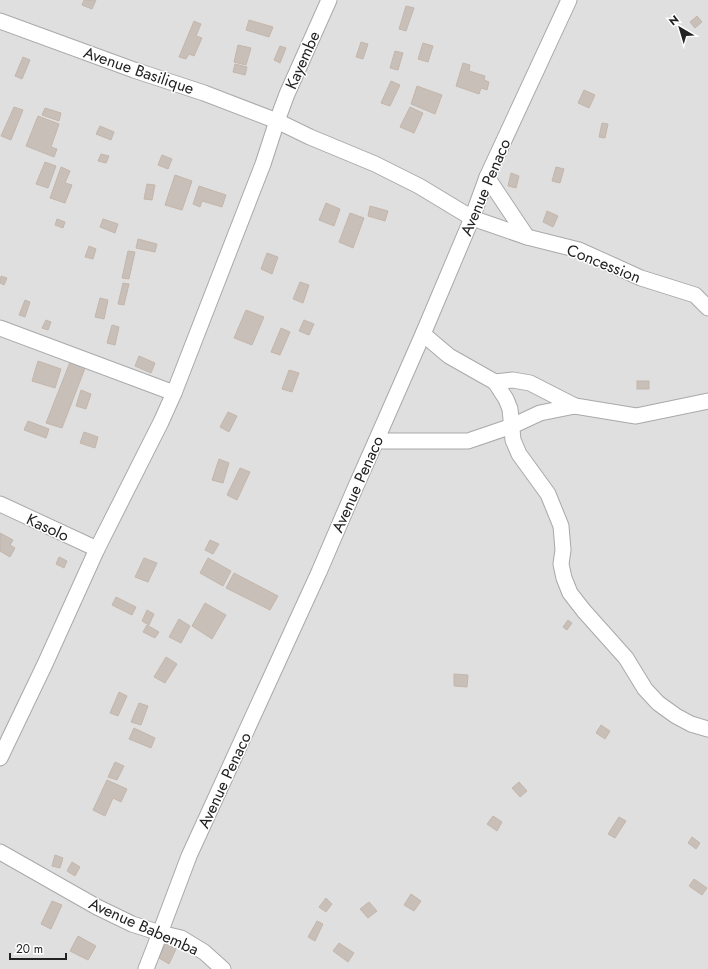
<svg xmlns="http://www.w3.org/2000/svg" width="708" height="969" font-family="Jost,sans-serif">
  <rect width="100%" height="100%" fill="#f2efe9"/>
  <rect fill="#e0dfdf" x="0" y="0" width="708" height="969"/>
  <g fill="#c7bfb8" stroke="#c4b6ab">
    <path d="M84,0H96L92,9L82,5Z"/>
    <path d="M406,6L414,8L406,31L399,29Z"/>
    <path d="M697,16L702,22L695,28L690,22Z"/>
    <path d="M249,20L273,27L269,37L246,30Z"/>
    <path d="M194,21L201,24L196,36L202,38L194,56L189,54L186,59L179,57Z"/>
    <path d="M361,42L368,44L363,59L356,57Z"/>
    <path d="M423,43L433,46L428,62L418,59Z"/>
    <path d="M238,45L251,48L246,65L234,62Z"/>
    <path d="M280,46L286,48L280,63L274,60Z"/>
    <path d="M395,51L403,53L398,70L390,68Z"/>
    <path d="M23,57L30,60L22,79L15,76Z"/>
    <path d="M463,63L470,65L469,71L485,76L484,80L489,82L487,90L481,88L479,94L456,86Z"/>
    <path d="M235,64L247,67L245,75L233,72Z"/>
    <path d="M391,81L400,85L390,106L381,103Z"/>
    <path d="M417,86L442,95L435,114L411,104Z"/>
    <path d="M584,90L595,95L589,108L578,103Z"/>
    <path d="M14,107L23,110L11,140L1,136Z"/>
    <path d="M410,107L423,113L414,133L400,127Z"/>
    <path d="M45,108L61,113L59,121L42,115Z"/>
    <path d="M38,116L59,124L51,147L57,149L54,157L26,146Z"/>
    <path d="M602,123L608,124L605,138L599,137Z"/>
    <path d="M100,126L114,132L111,140L96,134Z"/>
    <path d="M101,154L109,156L106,163L98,161Z"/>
    <path d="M162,155L172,159L168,169L158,165Z"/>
    <path d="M45,162L56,166L48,188L36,184Z"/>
    <path d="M61,167L70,171L65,183L72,185L65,203L50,198Z"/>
    <path d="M556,167L564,169L560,183L552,181Z"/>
    <path d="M511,173L519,176L516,188L508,186Z"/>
    <path d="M175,175L192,181L182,210L165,205Z"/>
    <path d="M147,184L155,185L152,200L144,199Z"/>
    <path d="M199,186L226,195L222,207L202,201L200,207L193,204Z"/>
    <path d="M326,203L340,209L334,226L319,220Z"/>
    <path d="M370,206L388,211L385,221L368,216Z"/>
    <path d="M547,211L558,216L553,227L543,222Z"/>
    <path d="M350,213L364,218L353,248L339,242Z"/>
    <path d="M57,219L65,222L63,228L55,225Z"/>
    <path d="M103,219L118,224L115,233L100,227Z"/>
    <path d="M138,239L157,244L155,252L136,248Z"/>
    <path d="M89,246L96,249L93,259L85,257Z"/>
    <path d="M128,251L135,252L129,279L122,278Z"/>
    <path d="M267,253L278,257L272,274L261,269Z"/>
    <path d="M1,276L7,278L4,285L0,283Z"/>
    <path d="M300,282L309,285L303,303L293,299Z"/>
    <path d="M123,283L129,284L124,305L118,304Z"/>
    <path d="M100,298L108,300L104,319L95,317Z"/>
    <path d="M25,300L30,302L25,317L19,315Z"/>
    <path d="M246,310L264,317L252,345L234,338Z"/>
    <path d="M46,320L51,322L48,330L42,328Z"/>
    <path d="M304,320L314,324L309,335L299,331Z"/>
    <path d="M112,325L119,327L115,345L107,343Z"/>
    <path d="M281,328L290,332L280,355L271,352Z"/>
    <path d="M139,356L155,363L151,373L135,366Z"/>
    <path d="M72,357L87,363L62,428L46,423Z"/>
    <path d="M38,361L61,369L55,388L32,381Z"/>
    <path d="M289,370L299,373L292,392L282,389Z"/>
    <rect x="637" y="381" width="12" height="8"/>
    <path d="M81,390L91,394L86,409L76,406Z"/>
    <path d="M228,412L237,416L229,432L220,427Z"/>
    <path d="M28,421L49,429L46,438L24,430Z"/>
    <path d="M84,432L98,437L95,448L80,443Z"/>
    <path d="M219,459L229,463L223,483L212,480Z"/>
    <path d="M240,468L250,472L237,500L227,495Z"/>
    <path d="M0,533L13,540L10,545L15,548L10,557L0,551Z"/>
    <path d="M210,540L219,544L213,554L205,550Z"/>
    <path d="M59,557L67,561L64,568L56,564Z"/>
    <path d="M144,558L157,563L148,582L135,577Z"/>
    <path d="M208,558L231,571L223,586L200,573Z"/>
    <path d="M234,573L278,596L270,610L226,588Z"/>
    <path d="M116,597L136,607L132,615L112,605Z"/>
    <path d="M205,603L226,615L212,639L192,626Z"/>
    <path d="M147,610L154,614L149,625L142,621Z"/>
    <path d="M179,619L190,626L181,643L169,637Z"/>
    <path d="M568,620L572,623L567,630L563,627Z"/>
    <path d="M147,625L159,632L155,638L143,632Z"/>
    <path d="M166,657L177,664L165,683L154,677Z"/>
    <path d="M454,674L468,675L467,687L454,686Z"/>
    <path d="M119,692L127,696L118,716L110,713Z"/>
    <path d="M139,703L148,706L141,725L131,722Z"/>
    <path d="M601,725L610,731L605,739L596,733Z"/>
    <path d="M134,728L155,738L151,748L129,739Z"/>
    <path d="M115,762L124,766L117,780L108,777Z"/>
    <path d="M107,780L127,789L121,802L113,798L105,816L93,810Z"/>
    <path d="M519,782L527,791L520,797L512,788Z"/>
    <path d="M493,816L502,822L497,831L487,824Z"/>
    <path d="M619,817L626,821L615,838L608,834Z"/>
    <path d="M692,837L700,843L696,849L688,843Z"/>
    <path d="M55,855L63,858L60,868L52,866Z"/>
    <path d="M72,862L80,867L75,876L67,871Z"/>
    <path d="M694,879L707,888L702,895L689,886Z"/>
    <path d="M411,894L421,901L414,911L404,905Z"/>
    <path d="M326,898L332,904L326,912L319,907Z"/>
    <path d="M52,901L62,905L51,929L41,924Z"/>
    <path d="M369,902L377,911L368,918L360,909Z"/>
    <path d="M317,921L323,924L315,941L308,937Z"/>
    <path d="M78,936L96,946L88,960L70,951Z"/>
    <path d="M166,942L177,947L169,964L159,958Z"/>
    <path d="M339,943L354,953L348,962L333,951Z"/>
  </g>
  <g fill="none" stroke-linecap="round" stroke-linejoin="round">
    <g stroke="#a9a9a9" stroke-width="17">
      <g id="minor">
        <path d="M0,21L134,70L204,93L277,121L310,137L375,164L419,186L472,218L527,237L579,250L641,278L695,295L708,308"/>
        <path d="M487,177L527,237"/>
        <path d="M0,328L174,393"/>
        <path d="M423,334L449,356L495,382L513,380L530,383L575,406L636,416L708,401"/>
        <path d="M495,382L506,399L510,409L513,440L519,454L548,494L561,526L563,550L561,564L564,578L570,593L584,611L626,658L645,689L658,703L676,716L691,724L708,729"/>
        <path d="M376,441H468L512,426L540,413L575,406"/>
        <path d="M0,504L97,549"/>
        <path d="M0,758L45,664L97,549L161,422L174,393L263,164L277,121L287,94L329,0"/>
        <path d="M0,852L97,907L132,924L160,933L181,938L204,952L223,969"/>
        <path d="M146,969L160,933L189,856L319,572L356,486L376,441L423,334L472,218L487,177L569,0"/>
      </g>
    </g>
    <use href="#minor" stroke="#fff" stroke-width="15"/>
  </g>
  <g text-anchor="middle" stroke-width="3" stroke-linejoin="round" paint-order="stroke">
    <g font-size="16" fill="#222" stroke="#fff">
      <text transform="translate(302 60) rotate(-66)" y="6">Kayembe</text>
      <text transform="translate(139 70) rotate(19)" y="6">Avenue Basilique</text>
      <text transform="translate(485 187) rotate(-67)" y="6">Avenue Penaco</text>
      <text transform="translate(604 263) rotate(22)" y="6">Concession</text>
      <text transform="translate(357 484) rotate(-66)" y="6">Avenue Penaco</text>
      <text transform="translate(48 527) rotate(25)" y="6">Kasolo</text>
      <text transform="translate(224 780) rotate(-65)" y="6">Avenue Penaco</text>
      <text transform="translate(144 926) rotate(24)" y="6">Avenue Babemba</text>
    </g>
  </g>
  <g transform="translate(680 28) rotate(322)" stroke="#ffffff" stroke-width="3" paint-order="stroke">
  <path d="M0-3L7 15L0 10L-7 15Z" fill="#222222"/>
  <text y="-6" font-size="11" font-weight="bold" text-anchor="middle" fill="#222222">N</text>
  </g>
  <path d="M10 953v6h56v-6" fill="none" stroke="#222222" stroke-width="2"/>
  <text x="16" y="953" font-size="12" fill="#222222" stroke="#ffffff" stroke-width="3" paint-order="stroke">20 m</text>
</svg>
